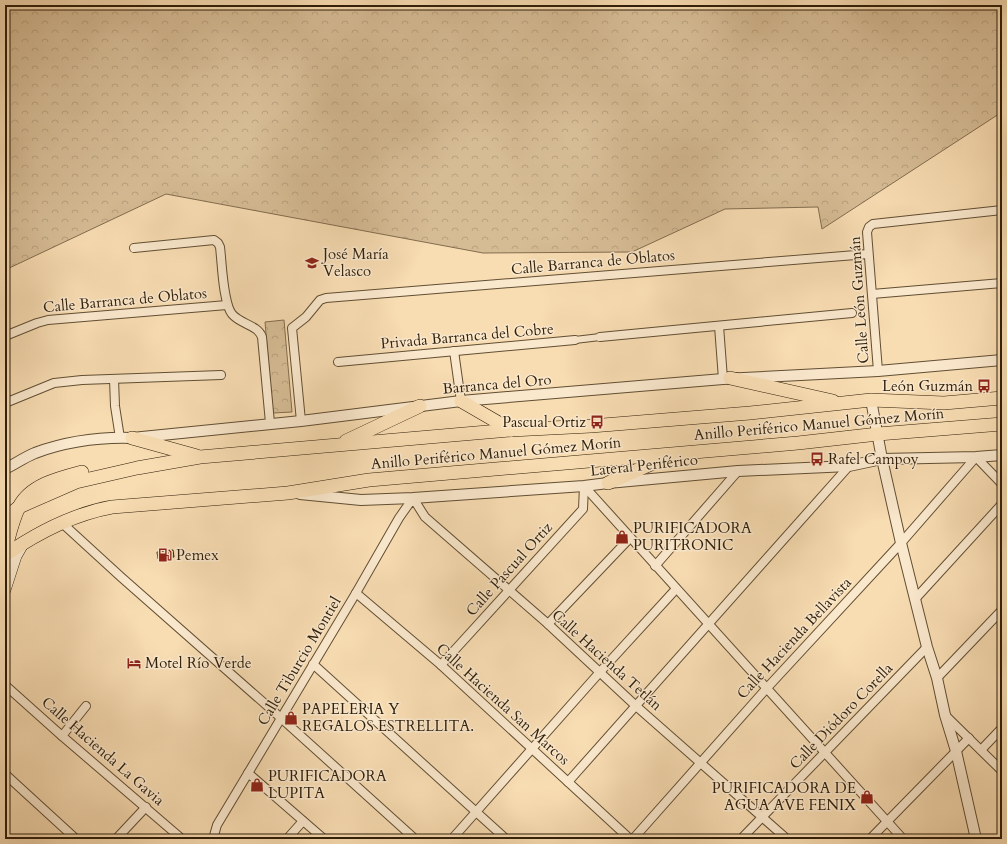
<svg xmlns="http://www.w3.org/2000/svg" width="1007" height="844" font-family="Cardo,serif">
  <defs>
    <pattern id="park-crowns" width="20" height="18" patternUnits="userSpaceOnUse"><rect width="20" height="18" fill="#d6bc95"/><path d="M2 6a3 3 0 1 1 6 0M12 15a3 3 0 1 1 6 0" fill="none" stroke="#b8a17f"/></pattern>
    <pattern id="building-cross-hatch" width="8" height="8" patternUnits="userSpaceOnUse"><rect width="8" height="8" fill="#988161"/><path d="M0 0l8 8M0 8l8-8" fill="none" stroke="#7c694e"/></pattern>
  </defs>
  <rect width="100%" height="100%" fill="#f8dcb2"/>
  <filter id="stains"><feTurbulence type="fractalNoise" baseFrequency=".005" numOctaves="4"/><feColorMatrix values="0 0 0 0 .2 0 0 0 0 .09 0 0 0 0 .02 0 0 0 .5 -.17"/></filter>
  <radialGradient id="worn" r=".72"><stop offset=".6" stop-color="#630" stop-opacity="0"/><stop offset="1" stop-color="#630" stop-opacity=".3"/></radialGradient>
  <g fill="url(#park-crowns)" stroke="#826d4f">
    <path d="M5,5H1002V112L822,229L818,207L725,209L632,252L483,253L166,194L5,270Z"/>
    <path d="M284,320L292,412L273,413L265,322Z"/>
  </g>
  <path fill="url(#building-cross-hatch)" stroke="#2f1e09" d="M173,550L174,557L158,559L157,552Z"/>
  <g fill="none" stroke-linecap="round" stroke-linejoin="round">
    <g stroke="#614e33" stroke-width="8">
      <path id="pedestrian" d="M575,340L600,337"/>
    </g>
    <g stroke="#614e33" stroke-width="10">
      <g id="minor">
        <path d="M134,248L214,240L218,243L220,247C222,263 223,303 232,314C240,324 258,325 262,337L270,423"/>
        <path d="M872,294L1002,283"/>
        <path d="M719,326L723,379"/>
        <path d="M5,336L37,323L48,320L227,305"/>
        <path d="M600,337L852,313"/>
        <path d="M454,351L461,401"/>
        <path d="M338,362L575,340"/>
        <path d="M878,371L867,232L869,227L873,224L1002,210"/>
        <path d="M114,379L115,406L120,438"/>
        <path d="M5,403L54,383L82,380L221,375"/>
        <path d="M301,421L292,328L306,317L320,300L326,298L868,254"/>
        <path d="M584,486L903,839"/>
        <path d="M62,523L121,577L281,718L415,839"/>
        <path d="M655,566L738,471"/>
        <path d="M356,593L441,665L630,839"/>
        <path d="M916,598L1002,504"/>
        <path d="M548,624L630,538"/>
        <path d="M313,664L506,839"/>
        <path d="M441,665L583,509L584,486"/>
        <path d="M937,678L1002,610"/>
        <path d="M5,685L62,736L182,839"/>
        <path d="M945,715L1002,771"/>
        <path d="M62,736L86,706"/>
        <path d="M981,750L1002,728"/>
        <path d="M248,773L324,839"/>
        <path d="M5,774L76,839"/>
        <path d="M568,782L849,466"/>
        <path d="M116,839L146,807"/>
        <path d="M213,839L217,825L356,593L399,518L413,498L425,517L548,624L636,706L787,839"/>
        <path d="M287,839L303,821"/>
        <path d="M452,839L600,672L676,589"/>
        <path d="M633,839L766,689L901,543L976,457L1002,484"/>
        <path d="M741,839L927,647"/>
        <path d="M870,839L969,738"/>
      </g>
    </g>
    <g stroke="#614e33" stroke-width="12">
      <g id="tertiary">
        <path d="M871,400L882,459L901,543L927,647L937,678L945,715L956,751L976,839"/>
        <path d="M5,469C15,464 25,457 35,453C65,442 99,437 132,438L301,421L461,401L723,379L878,371L1002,360"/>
        <path d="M300,494L361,500L413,498L584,486L608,483L738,471L849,466L882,459L976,457L1002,455"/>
      </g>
    </g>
    <g stroke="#2f1e09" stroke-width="12">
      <path id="secondary" d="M5,590L16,556L24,542"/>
    </g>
    <g stroke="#2f1e09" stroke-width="14">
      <g id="trunk">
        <path d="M730,378L833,401"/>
        <path d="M461,401L511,430"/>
        <path d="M132,438L197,456"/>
        <path d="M346,441L420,406"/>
        <path d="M608,483L667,457"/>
        <path d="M5,518L19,507L76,482L137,468L200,457L511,430L591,426L750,413L871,400L944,403L1002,398"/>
        <path d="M5,551C9,537 12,521 19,507C30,485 59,478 82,472"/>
        <path d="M5,555C37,533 73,514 112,507L288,493L369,480L798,443L878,434L1002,424"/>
      </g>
    </g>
    <use href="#pedestrian" stroke="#fae8cd" stroke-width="6"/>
    <use href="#minor" stroke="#fae8cd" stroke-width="8"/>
    <use href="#tertiary" stroke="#fae8cd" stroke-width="10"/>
    <use href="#secondary" stroke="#fae8cd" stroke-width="11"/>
    <use href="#trunk" stroke="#f8dcb2" stroke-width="13"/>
  </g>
  <defs>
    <g id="school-bare" transform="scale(1.08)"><path d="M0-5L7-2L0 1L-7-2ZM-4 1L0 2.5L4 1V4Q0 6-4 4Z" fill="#8f2418" stroke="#fae8cd" stroke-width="2.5" paint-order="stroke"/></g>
    <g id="bus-bare" transform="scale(1.08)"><path d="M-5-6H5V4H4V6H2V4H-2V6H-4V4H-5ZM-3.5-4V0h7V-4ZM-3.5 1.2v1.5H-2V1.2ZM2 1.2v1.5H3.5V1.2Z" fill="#8f2418" stroke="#fae8cd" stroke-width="2.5" paint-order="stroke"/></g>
    <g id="shop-bare" transform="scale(1.08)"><path d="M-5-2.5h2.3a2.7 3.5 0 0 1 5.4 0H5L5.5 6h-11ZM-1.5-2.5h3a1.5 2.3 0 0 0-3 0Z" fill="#8f2418" stroke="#fae8cd" stroke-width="2.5" paint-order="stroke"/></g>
    <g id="fuel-bare" transform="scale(1.08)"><path d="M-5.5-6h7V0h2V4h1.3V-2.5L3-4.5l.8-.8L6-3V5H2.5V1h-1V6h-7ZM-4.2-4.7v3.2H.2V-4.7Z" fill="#8f2418" stroke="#fae8cd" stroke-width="2.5" paint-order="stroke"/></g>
    <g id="hotel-bare" transform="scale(1.08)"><path d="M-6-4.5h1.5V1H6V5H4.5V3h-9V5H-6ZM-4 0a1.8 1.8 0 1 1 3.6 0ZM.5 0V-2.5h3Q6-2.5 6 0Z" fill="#8f2418" stroke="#fae8cd" stroke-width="2.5" paint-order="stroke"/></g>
  </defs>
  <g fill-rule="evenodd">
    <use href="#school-bare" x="312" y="263"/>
    <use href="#bus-bare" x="984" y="386"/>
    <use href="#bus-bare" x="597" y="422"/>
    <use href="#bus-bare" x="817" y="459"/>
    <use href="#shop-bare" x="622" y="537"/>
    <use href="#fuel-bare" x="165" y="555"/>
    <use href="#hotel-bare" x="134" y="663"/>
    <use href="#shop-bare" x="291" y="718"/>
    <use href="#shop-bare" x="257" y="785"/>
    <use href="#shop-bare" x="867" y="797"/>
  </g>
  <g text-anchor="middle" stroke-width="3" stroke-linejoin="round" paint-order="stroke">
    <g font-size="15" fill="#2f1e09" stroke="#fae8cd" text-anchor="start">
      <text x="323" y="259">José María<tspan x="323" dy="17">Velasco</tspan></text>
      <text x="973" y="391" text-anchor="end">León Guzmán</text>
      <text x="586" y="427" text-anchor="end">Pascual Ortiz</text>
      <text x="828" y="464">Rafel Campoy</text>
      <text x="633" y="533">PURIFICADORA<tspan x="633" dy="17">PURITRONIC</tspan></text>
      <text x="176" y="560">Pemex</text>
      <text x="145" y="668">Motel Río Verde</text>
      <text x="302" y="714">PAPELERIA Y<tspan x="302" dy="17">REGALOS ESTRELLITA.</tspan></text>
      <text x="268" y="781">PURIFICADORA<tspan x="268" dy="17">LUPITA</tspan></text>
      <text x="856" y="793" text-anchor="end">PURIFICADORA DE<tspan x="856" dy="17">AGUA AVE FENIX</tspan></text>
    </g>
    <g font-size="15" fill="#2f1e09" stroke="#fae8cd">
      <text transform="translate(593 262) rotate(-5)" y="5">Calle Barranca de Oblatos</text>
      <text transform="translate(125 300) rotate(-5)" y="5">Calle Barranca de Oblatos</text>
      <text transform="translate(859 300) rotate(-94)" y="5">Calle León Guzmán</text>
      <text transform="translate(467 336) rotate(-5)" y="5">Privada Barranca del Cobre</text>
      <text transform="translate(497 384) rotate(-5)" y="5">Barranca del Oro</text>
      <text transform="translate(819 424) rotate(-5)" y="5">Anillo Periférico Manuel Gómez Morín</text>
      <text transform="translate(496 453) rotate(-5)" y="5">Anillo Periférico Manuel Gómez Morín</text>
      <text transform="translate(644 465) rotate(-6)" y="5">Lateral Periférico</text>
      <text transform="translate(509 569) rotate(-48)" y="5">Calle Pascual Ortiz</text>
      <text transform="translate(794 638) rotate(-47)" y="5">Calle Hacienda Bellavista</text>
      <text transform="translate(607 660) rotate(42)" y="5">Calle Hacienda Tetlán</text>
      <text transform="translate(299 661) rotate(-59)" y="5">Calle Tiburcio Montiel</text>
      <text transform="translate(503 704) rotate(42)" y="5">Calle Hacienda San Marcos</text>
      <text transform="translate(841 716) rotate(-46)" y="5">Calle Diódoro Corella</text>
      <text transform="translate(103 751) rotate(41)" y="5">Calle Hacienda La Gavia</text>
    </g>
  </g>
  <rect width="1007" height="844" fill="none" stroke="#f8dcb2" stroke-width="20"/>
  <rect x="6" y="6" width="995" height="832" fill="none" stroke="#2f1e09" stroke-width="2"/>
  <rect x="10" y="10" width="987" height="824" fill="none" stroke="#2f1e09"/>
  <rect width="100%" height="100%" filter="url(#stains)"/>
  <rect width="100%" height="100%" fill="url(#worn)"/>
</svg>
